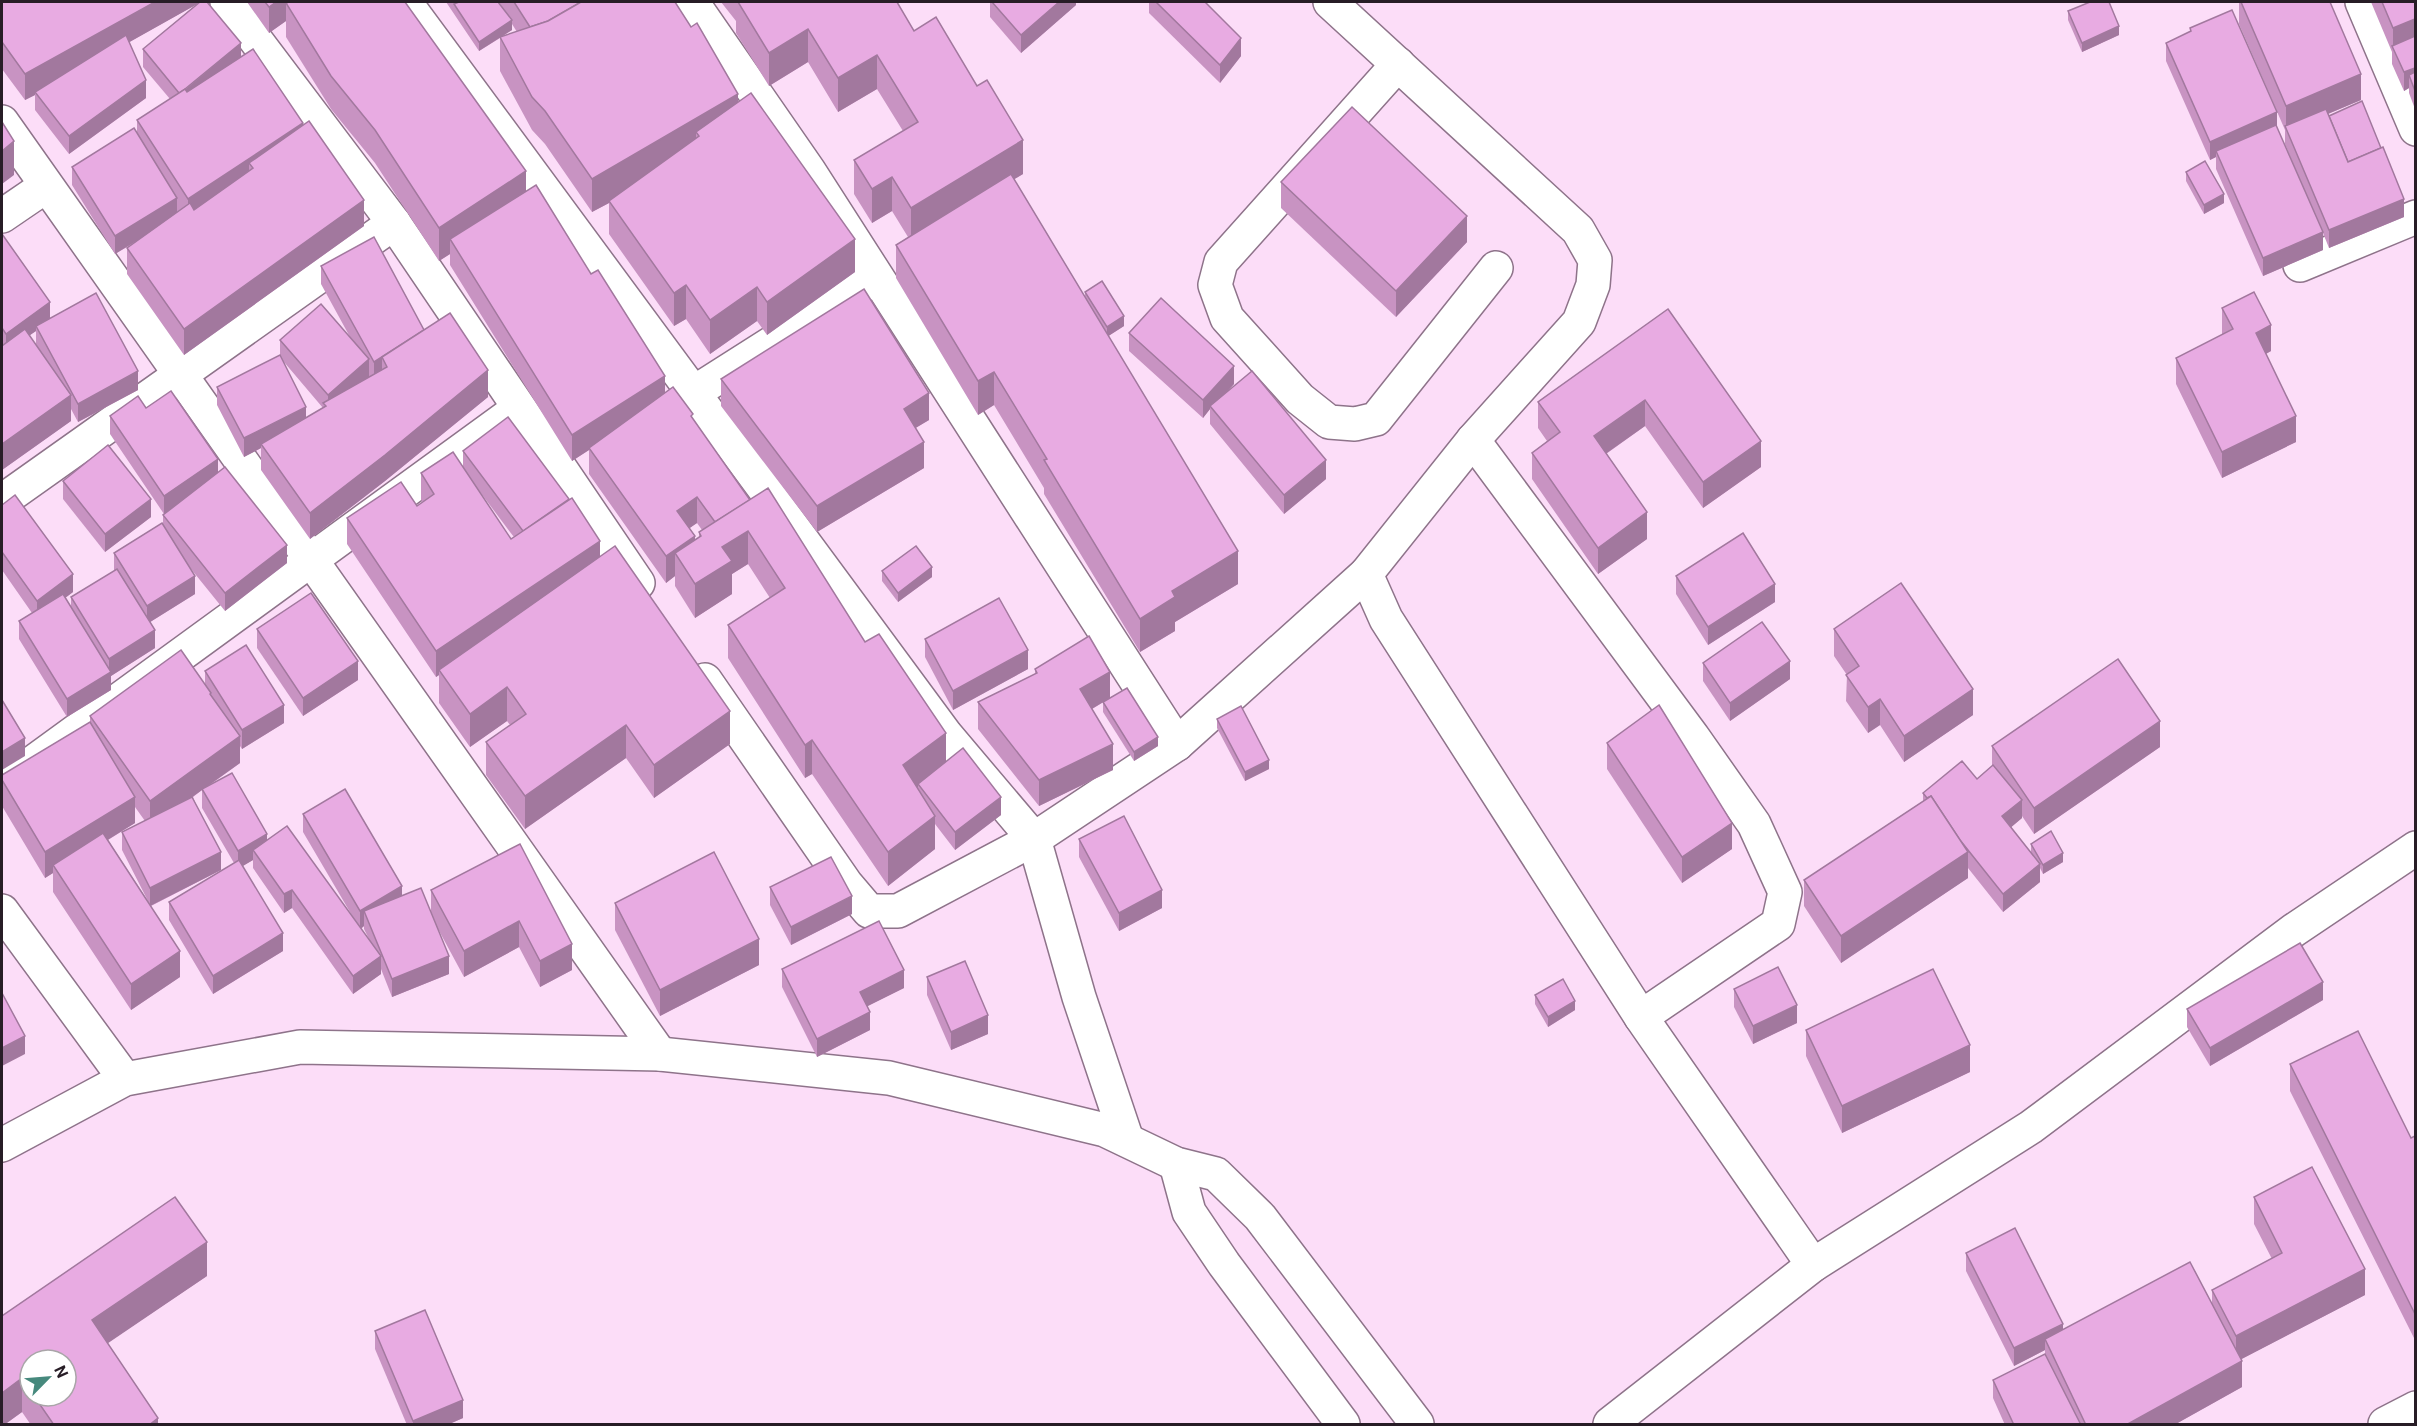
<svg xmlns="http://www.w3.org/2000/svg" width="2417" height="1426" font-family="Roboto,sans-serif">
  <rect width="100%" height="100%" fill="#fcddf8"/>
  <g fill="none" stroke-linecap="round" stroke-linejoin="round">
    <g stroke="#8e738a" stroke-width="36">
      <g id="street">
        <path d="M227,2L394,223L638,583"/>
        <path d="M405,2L946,735L1034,839L1079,997L1127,1140"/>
        <path d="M692,2L809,171L1177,744"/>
        <path d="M1330,2L1578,230L1595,260L1593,285L1579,322L1473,440L1366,574L1386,619L1641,1017L1813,1265"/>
        <path d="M2362,2L2416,129"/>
        <path d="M1398,64L1221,262L1215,285L1227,318L1300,399L1329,422L1355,424L1376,419L1496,268"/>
        <path d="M2,122L660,1054"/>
        <path d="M2,216L46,186"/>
        <path d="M2300,265L2416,217"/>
        <path d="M695,392L876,277"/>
        <path d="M1473,440L1693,737L1754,824L1785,892L1778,924L1641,1017"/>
        <path d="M2,501L394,223"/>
        <path d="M705,680L846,884L869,911H898L1034,839L1177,744L1366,574"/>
        <path d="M2,785L518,409"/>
        <path d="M2,911L125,1079"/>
        <path d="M1610,1424L1813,1265L2031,1127L2294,930L2416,848"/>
        <path d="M2385,1424L2416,1408"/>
      </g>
    </g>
    <g stroke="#8e738a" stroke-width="36">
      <g id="secondary">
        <path d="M2,1145L125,1079L300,1047L660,1054L889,1078L1105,1130L1176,1164L1216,1174L1260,1217L1417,1424"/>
        <path d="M1176,1164L1189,1212L1224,1264L1343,1424"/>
      </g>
    </g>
    <use href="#street" stroke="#fff" stroke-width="33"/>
    <use href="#secondary" stroke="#fff" stroke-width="33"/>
  </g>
  <g fill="#c893c2" fill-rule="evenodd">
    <path d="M2,2H207L241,56L303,125L364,226L184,355L127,274V248L137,241L115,254L72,185V167L137,132V120L170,99L143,67V49L197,4L129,42L146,98L69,154L35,110V95L25,100L2,69Z"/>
    <path d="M247,2H405L526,192L665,393L693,419L750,500L865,642L946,762L1001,815L955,850L935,824V849L888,886L812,774L805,778L728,658V625L770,598L748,564L732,574V594L695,618L675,586V576L666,583L589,474V450L572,461L450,265V254L439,261L375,163L331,109L286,37V21L269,33ZM697,523L702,530L699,532V538L695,540L689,528Z"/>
    <path d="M446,2H498L502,7L499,2H675L738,102L855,272L767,335L757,321L710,354L686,319L674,326L609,234V203L592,212L545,144L532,130L500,71V38L479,51ZM512,24L517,32L501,37L512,30Z"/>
    <path d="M721,2H897L914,31L1023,174L1014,179L1085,297V292L1124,326L1108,336L1238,584L1175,622V631L1140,652L1044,494V488L994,405L978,415L896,278V245L908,237L892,211L872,223L854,194V160L903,131L877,89L838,112L808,62L769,86L736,33V21Z"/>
    <path d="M990,2H1076V5L1021,53L990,17Z"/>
    <path d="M1149,2H1205L1241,56L1220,83L1149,13Z"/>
    <path d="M2239,2H2330L2361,100L2328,114L2404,217L2329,248L2323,233V250L2263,276L2216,169V157L2210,160L2166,61V43L2190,32V28L2277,128L2305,193L2285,144V130L2239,24Z"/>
    <path d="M2371,2H2415V109L2409,93V88L2404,91L2392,64V52Z"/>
    <path d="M2068,11L2119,35L2082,52L2068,20Z"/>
    <path d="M2186,172L2224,203L2204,214L2186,181Z"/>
    <path d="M1281,182L1467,242L1396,317L1281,208Z"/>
    <path d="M2,234L50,318L138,390L78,422L71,409V421L2,470ZM36,331V344L38,348L29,335Z"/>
    <path d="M321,266L424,330L488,397L385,481L310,539L261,470V448L244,457L217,405V387L280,355V340L350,337L321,284ZM284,362L323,408L306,418Z"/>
    <path d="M2222,308L2271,351L2266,354L2296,442L2222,478L2176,384V358L2222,335Z"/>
    <path d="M1668,309L1761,467L1703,508L1645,426L1606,454L1647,539L1598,574L1532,479V453L1547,441L1538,428V402Z"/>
    <path d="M1129,333L1234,384L1223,396L1326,479L1284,514L1210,424V409L1203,418L1129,351Z"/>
    <path d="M721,379L929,420L915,428L924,468L817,532L721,406Z"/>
    <path d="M146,408L218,472L287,563L225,611L187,564L195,594L150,622L155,648L111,676V690L67,717L19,639V621L32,613L2,570V505L73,592L65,598L71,608V597L114,571V553L163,525V515L171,509L164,514L110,434V416Z"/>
    <path d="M463,451L569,500L600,556L730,744L654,798L626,758L525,829L486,775V742L510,725L507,721L470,747L439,703V675L436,677L347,544V518L417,506L423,502L421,500V473L463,467ZM477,488L510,532L514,537L511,539Z"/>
    <path d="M63,481L151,517L105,552L63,499Z"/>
    <path d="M882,571L932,577L898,602L882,581Z"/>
    <path d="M1676,576L1775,602L1708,645L1676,594Z"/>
    <path d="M257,629L358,680L303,716L257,648Z"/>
    <path d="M1834,629L1973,715L1904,762L1880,725L1868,733L1846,701L1847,675L1834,656Z"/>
    <path d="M925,639L1028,669L953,710L925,657Z"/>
    <path d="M1703,663L1790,679L1730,721L1703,681Z"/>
    <path d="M1035,669L1110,698L1092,709L1113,770L1039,806L978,729V702L1035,674Z"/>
    <path d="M205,671L284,723L242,749L240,746V763L207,787L357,924L303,832V814L402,896L431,913V890L520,844L572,970L540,987L519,947L464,977L437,927L449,974L392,997L381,969V974L353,994L292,908L284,913L253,868V860L242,866L283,951L213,994L169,920V902L234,863L202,808V790L193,797L221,870L151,906L180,977L131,1010L53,892V873L45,878L2,806V775L90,722V716L205,683ZM135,807L145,821L122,832V850L148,901L108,840L135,823ZM364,926V929L369,939L361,929Z"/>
    <path d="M1103,702L1158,746L1134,761L1103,712Z"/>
    <path d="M1217,719L1269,769L1245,781L1217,728Z"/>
    <path d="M1607,743L1732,849L1682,883L1607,769Z"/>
    <path d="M1992,746L2160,747L2034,834L2022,816V818L2011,827L2031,853V844L2063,862L2043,874L2040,868V882L2003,912L1968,868V878L1841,963L1804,906V880L1923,801V793L1977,779L1992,767Z"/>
    <path d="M1079,839L1162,908L1119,931L1079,857Z"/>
    <path d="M770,887L852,914L791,945L770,905Z"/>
    <path d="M615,903L759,965L660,1016L615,930Z"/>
    <path d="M782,969L904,988L867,1006L870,1030L817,1057L782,987Z"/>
    <path d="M927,977L988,1034L951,1050L927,995Z"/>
    <path d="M1734,989L1797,1023L1753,1044L1734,1007Z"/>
    <path d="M1535,995L1575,1010L1548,1027L1535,1004Z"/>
    <path d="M2323,1000L2210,1066L2187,1027V1009Z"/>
    <path d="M1806,1030L1970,1072L1842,1133L1806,1056Z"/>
    <path d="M2290,1064L2411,1138L2415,1136V1340L2290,1091Z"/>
    <path d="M2254,1197L2365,1295L2241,1359L2242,1387L2174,1425H2005L1993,1398V1380L2045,1354V1350L2014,1366L1966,1271V1253L2063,1330L2212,1304V1290L2272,1259L2254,1224Z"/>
    <path d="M207,1276L107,1343L158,1425H31L22,1412L4,1425H2V1316ZM30,1360L66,1396H30Z"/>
    <path d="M375,1331L463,1418L447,1425H407L375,1349Z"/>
  </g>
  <g fill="#a2789e">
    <path d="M155,2H201L37,94L35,92V95L25,100V74Z"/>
    <path d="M276,2H314L286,3V21L269,33V7Z"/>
    <path d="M1059,2H1076V5L1021,53V35Z"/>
    <path d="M2415,19V45L2393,48V28Z"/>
    <path d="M512,20V30L479,51V42Z"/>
    <path d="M2119,26V35L2082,52V43Z"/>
    <path d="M808,29V62L769,86V53Z"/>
    <path d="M1241,38V56L1220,83V65Z"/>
    <path d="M241,43V61L180,112V94Z"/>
    <path d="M877,55V89L838,112V78Z"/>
    <path d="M2415,68V86L2409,75V88L2404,91V72Z"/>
    <path d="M2361,74V100L2287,131L2286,128V106Z"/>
    <path d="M146,80V98L69,154V136Z"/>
    <path d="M738,94V127L699,136L696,132V152L609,201V203L592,212V179Z"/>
    <path d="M2277,112V130L2216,151V157L2210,160V142Z"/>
    <path d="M303,123V149L253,168L249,163V185L188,225V199Z"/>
    <path d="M1023,140V174L911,241V208Z"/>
    <path d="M14,141V175L2,184V151Z"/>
    <path d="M526,171V204L450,239V254L439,261V228Z"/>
    <path d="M892,177V211L872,223V189Z"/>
    <path d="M2224,194V203L2204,214V205Z"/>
    <path d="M177,198V216L115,254V236Z"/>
    <path d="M2404,199V217L2329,248V230Z"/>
    <path d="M364,200V226L184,355V329Z"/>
    <path d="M1467,216V242L1396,317V291Z"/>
    <path d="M2323,232V250L2263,276V258Z"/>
    <path d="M855,239V272L767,335V302Z"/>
    <path d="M686,285V319L674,326V293Z"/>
    <path d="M757,287V321L710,354V320Z"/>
    <path d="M50,302V320L36,326V331L6,352V334Z"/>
    <path d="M1124,316V326L1107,337V327Z"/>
    <path d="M2271,325V351L2256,359V333Z"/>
    <path d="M382,357V375L374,380V362Z"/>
    <path d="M369,359V377L328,413V395Z"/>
    <path d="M1234,366V384L1212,408L1210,406V409L1203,418V400Z"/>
    <path d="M488,370V397L385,481L310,539V513Z"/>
    <path d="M138,371V390L78,422V404Z"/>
    <path d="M994,372V405L978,415V381Z"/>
    <path d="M665,376V403L589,448V450L572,461V435Z"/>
    <path d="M929,393V420L904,435V409Z"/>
    <path d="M71,395V421L2,470V444Z"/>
    <path d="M1645,400V426L1594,462V436Z"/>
    <path d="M306,407V425L261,444V448L244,457V438Z"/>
    <path d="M2296,416V442L2222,478V452Z"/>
    <path d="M1761,441V467L1703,508V482Z"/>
    <path d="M924,442V468L817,532V506Z"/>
    <path d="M218,459V477L164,514V496Z"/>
    <path d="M1326,460V479L1284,514V495Z"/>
    <path d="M697,497V523L677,537V511Z"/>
    <path d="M151,499V517L105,552V534Z"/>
    <path d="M1647,512V539L1598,574V548Z"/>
    <path d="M748,531V564L732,574V594L695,618V584L722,547Z"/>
    <path d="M695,536V562L675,553V576L666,583V556Z"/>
    <path d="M600,541V567L439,670V675L436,677V651Z"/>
    <path d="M287,545V563L225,611V593Z"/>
    <path d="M1238,551V584L1175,622V631L1140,652V619L1172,591Z"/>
    <path d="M932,567V577L898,602V593Z"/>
    <path d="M73,574V592L37,619V601Z"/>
    <path d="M195,576V594L147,624V606Z"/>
    <path d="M1775,584V602L1708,645V627Z"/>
    <path d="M155,630V648L111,676V690L67,717V699L109,673V659Z"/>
    <path d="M1028,650V669L953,710V691Z"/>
    <path d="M358,661V680L303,716V698Z"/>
    <path d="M1790,661V679L1730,721V703Z"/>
    <path d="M1110,672V698L1080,716V689Z"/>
    <path d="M507,687V721L470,747V714Z"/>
    <path d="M1973,689V715L1904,762V736Z"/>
    <path d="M1880,699V725L1868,733V707Z"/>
    <path d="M284,705V723L242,749V730Z"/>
    <path d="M730,711V744L654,798V765Z"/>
    <path d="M2160,721V747L2034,834V808Z"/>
    <path d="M626,725V758L525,829V796Z"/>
    <path d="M946,733V766L918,784V787L903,799V765Z"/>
    <path d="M240,736V763L150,827V801Z"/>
    <path d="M1158,737V746L1134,761V752Z"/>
    <path d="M25,738V756L2,770V752Z"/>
    <path d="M812,740V774L805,778V745Z"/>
    <path d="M1113,744V770L1039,806V780Z"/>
    <path d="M1269,760V769L1245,781V772Z"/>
    <path d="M135,797V823L57,871L53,865V873L45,878V852Z"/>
    <path d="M1001,797V815L955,850V832Z"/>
    <path d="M2022,800V818L2002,835V816Z"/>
    <path d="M935,816V849L888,886V852Z"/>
    <path d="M1732,823V849L1682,883V857Z"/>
    <path d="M267,834V852L253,850V860L238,869V851Z"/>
    <path d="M221,852V870L150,906V888Z"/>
    <path d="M1968,852V878L1841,963V936Z"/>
    <path d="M2063,853V862L2043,874V865Z"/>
    <path d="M2040,864V882L2003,912V894Z"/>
    <path d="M402,886V904L364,911V926L360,929V911Z"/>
    <path d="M292,890V908L284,913V894Z"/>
    <path d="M1162,890V908L1119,931V913Z"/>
    <path d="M852,896V914L791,945V927Z"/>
    <path d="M519,921V947L464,977V951Z"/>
    <path d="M283,933V951L213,994V976Z"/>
    <path d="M759,939V965L660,1016V990Z"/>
    <path d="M572,944V970L540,987V961Z"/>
    <path d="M180,951V977L131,1010V984Z"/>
    <path d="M381,956V974L353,994V976Z"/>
    <path d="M449,956V974L392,997V979Z"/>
    <path d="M904,970V988L860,1010V992Z"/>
    <path d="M2323,982V1000L2210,1066V1048Z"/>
    <path d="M1575,1001V1010L1548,1027V1017Z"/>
    <path d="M1797,1005V1023L1753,1044V1026Z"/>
    <path d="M870,1012V1030L817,1057V1039Z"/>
    <path d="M988,1015V1034L951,1050V1032Z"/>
    <path d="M25,1036V1054L2,1066V1048Z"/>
    <path d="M1970,1045V1072L1842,1133V1106Z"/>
    <path d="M207,1242V1276L92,1354V1320Z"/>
    <path d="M2365,1269V1295L2236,1362V1336Z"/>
    <path d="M2063,1324V1342L2045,1339V1350L2014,1366V1348Z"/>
    <path d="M2242,1361V1387L2174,1425H2126Z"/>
    <path d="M22,1378V1412L4,1425H2V1393Z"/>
    <path d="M463,1400V1418L447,1425H413V1421Z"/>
    <path d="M158,1418V1425H149Z"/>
  </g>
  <g fill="#e8abe2" stroke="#a2789e" stroke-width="1.5">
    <path d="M2,2H155L25,74L2,42Z"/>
    <path d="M200,2H207L241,43L185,89L179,93L143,49Z"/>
    <path d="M265,2H276L269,7Z"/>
    <path d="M289,2H405L526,171L439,228L375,130L331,76L286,3Z"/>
    <path d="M459,2H498L512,20L479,42L454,4Z"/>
    <path d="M514,2H581L548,21L530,27Z"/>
    <path d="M581,2H675L691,27L697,23L738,94L592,179L545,111L532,97L500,37L548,21Z"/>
    <path d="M738,2H897L914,31L936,17L977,86L987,80L1023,140L911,208L892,177L872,189L854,160L918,122L877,55L838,78L808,29L769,53Z"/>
    <path d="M992,2H1059L1021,35Z"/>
    <path d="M1156,2H1205L1241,38L1220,65Z"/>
    <path d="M2090,2H2109L2119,26L2082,43L2068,11Z"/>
    <path d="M2241,2H2330L2361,74L2286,106Z"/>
    <path d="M2382,2H2415V19L2393,28Z"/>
    <path d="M2232,10L2277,112L2210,142L2166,43L2191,31L2190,28Z"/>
    <path d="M126,35L146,80L69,136L35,92Z"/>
    <path d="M2415,36V68L2404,72L2392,46Z"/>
    <path d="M253,49L303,123L188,199L137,120L185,89L187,92Z"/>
    <path d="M2415,72V91L2409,75Z"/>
    <path d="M751,93L855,239L767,302L757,287L710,320L686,285L674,293L609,201L699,136L696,132Z"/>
    <path d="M2362,101L2381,148L2348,162L2329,116Z"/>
    <path d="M1352,107L1467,216L1396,291L1281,182Z"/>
    <path d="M2326,109L2348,162L2383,147L2404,199L2329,230L2285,126Z"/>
    <path d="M309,121L364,200L184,329L127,248L190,203L194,210L253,168L249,163Z"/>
    <path d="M2,122L14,141L2,151Z"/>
    <path d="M2276,125L2323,232L2263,258L2216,151Z"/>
    <path d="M134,128L177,198L115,236L72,167Z"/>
    <path d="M2205,161L2224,194L2204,205L2186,172Z"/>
    <path d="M1011,174L1238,551L1172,591L1175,597L1140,619L1044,460L1047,459L994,372L978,381L896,245Z"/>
    <path d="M536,185L591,274L598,270L665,376L572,435L450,239Z"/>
    <path d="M2,234L50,302L6,334L2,328Z"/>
    <path d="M374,237L424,330L374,362L321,266Z"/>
    <path d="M1102,281L1124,316L1107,327L1085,292Z"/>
    <path d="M864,289L929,393L904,409L924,442L817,506L721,379Z"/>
    <path d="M2254,292L2271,325L2256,333L2296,416L2222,452L2176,358L2233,329L2222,308Z"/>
    <path d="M96,293L138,371L78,404L36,326Z"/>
    <path d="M1161,298L1234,366L1203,400L1129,333Z"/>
    <path d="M321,304L369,359L328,395L280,340Z"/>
    <path d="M1668,309L1761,441L1703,482L1645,400L1594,436L1647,512L1598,548L1532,453L1560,432L1538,402Z"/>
    <path d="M450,313L488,370L385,455L310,513L261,444L326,406L323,403L387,367L382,357Z"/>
    <path d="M25,329L71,395L2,444V346Z"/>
    <path d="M280,355L306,407L244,438L217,387Z"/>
    <path d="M1252,371L1326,460L1284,495L1210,406Z"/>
    <path d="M673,387L693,414L691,416L750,500L715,522L697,497L677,511L695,536L666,556L589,448Z"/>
    <path d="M171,391L218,459L164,496L110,416L138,396L146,408Z"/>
    <path d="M508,417L569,499L523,531L463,451Z"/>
    <path d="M108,445L151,499L105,534L63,481Z"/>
    <path d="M453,452L511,539L572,498L600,541L436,651L347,518L401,482L417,506L434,494L421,473Z"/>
    <path d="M225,467L287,545L225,593L163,515Z"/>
    <path d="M768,488L865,642L879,634L946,733L903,765L935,816L888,852L812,740L805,745L728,625L785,588L748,531L722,547L732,561L695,584L675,553L701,536L699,532Z"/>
    <path d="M15,495L73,574L37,601L2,552V505Z"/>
    <path d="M162,523L195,576L147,606L114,553Z"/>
    <path d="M1743,533L1775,584L1708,627L1676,576Z"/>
    <path d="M615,546L730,711L654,765L626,725L525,796L486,742L526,714L507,687L470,714L439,670Z"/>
    <path d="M916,546L932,567L898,593L882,571Z"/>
    <path d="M117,569L155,630L109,659L71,597Z"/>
    <path d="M1901,583L1973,689L1904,736L1880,699L1868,707L1846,675L1859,666L1834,629Z"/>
    <path d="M311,593L358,661L303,698L257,629Z"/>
    <path d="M63,594L111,672L67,699L19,621Z"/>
    <path d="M999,598L1028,650L953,691L925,639Z"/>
    <path d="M1762,622L1790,661L1730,703L1703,663Z"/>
    <path d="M1089,636L1110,672L1080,689L1113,744L1039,780L978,702L1037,673L1035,669Z"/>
    <path d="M246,645L284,705L242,730L205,671Z"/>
    <path d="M181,650L211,693L210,694L240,736L150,801L90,716Z"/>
    <path d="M2118,659L2160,721L2034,808L1992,746Z"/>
    <path d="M1127,688L1158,737L1134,752L1103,702Z"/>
    <path d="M2,700L25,738L2,752Z"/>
    <path d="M1659,705L1732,823L1682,857L1607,743Z"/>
    <path d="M1241,706L1269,760L1245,772L1217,719Z"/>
    <path d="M90,722L135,797L45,852L2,780V775Z"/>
    <path d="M963,748L1001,797L955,832L918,784Z"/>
    <path d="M1962,761L1977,779L1993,765L2022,800L2002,816L2040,864L2003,894L1960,840L1931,796L1927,798L1923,793Z"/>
    <path d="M232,773L267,834L238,851L202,789Z"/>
    <path d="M345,789L402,886L360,911L303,814Z"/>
    <path d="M1931,796L1968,852L1841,936L1804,880Z"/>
    <path d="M192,797L221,852L150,888L122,832Z"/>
    <path d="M1124,816L1162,890L1119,913L1079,839Z"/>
    <path d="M287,826L381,956L353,976L292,890L284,894L253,850Z"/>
    <path d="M2051,831L2063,853L2043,865L2031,844Z"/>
    <path d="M103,833L180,951L131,984L53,865Z"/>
    <path d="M520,844L572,944L540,961L519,921L464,951L431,890Z"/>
    <path d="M714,852L759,939L660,990L615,903Z"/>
    <path d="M831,857L852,896L791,927L770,887Z"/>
    <path d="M239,860L283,933L213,976L169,902Z"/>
    <path d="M421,888L449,956L392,979L364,911Z"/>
    <path d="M879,921L904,970L860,992L870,1012L817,1039L782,969Z"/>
    <path d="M2300,943L2323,982L2210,1048L2187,1009Z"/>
    <path d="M965,961L988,1015L951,1032L927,977Z"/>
    <path d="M1778,967L1797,1005L1753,1026L1734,989Z"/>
    <path d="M1933,969L1970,1045L1842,1106L1806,1030Z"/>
    <path d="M1563,979L1575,1001L1548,1017L1535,995Z"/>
    <path d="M2,993L25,1036L2,1048Z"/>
    <path d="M2358,1031L2411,1138L2415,1136V1314L2290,1064Z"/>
    <path d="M2312,1167L2365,1269L2236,1336L2212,1290L2282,1253L2254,1197Z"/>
    <path d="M175,1197L207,1242L92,1320L158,1418L149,1425H54L34,1396H66V1360H30V1390L22,1378L2,1393V1316Z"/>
    <path d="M2015,1228L2063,1324L2014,1348L1966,1253Z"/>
    <path d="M2190,1262L2242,1361L2126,1425H2086L2045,1339Z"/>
    <path d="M425,1310L463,1400L413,1421L375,1331Z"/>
    <path d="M2045,1354L2081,1425H2014L1993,1380Z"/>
  </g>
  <rect width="2417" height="1426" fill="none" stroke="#271d26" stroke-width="6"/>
  <g transform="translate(48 1378) rotate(65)"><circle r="28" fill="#ffffff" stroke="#a9a5a8" stroke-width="1.5"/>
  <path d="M0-4.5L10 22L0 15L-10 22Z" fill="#46897d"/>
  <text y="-9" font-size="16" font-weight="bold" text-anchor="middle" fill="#271d26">N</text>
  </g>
</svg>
